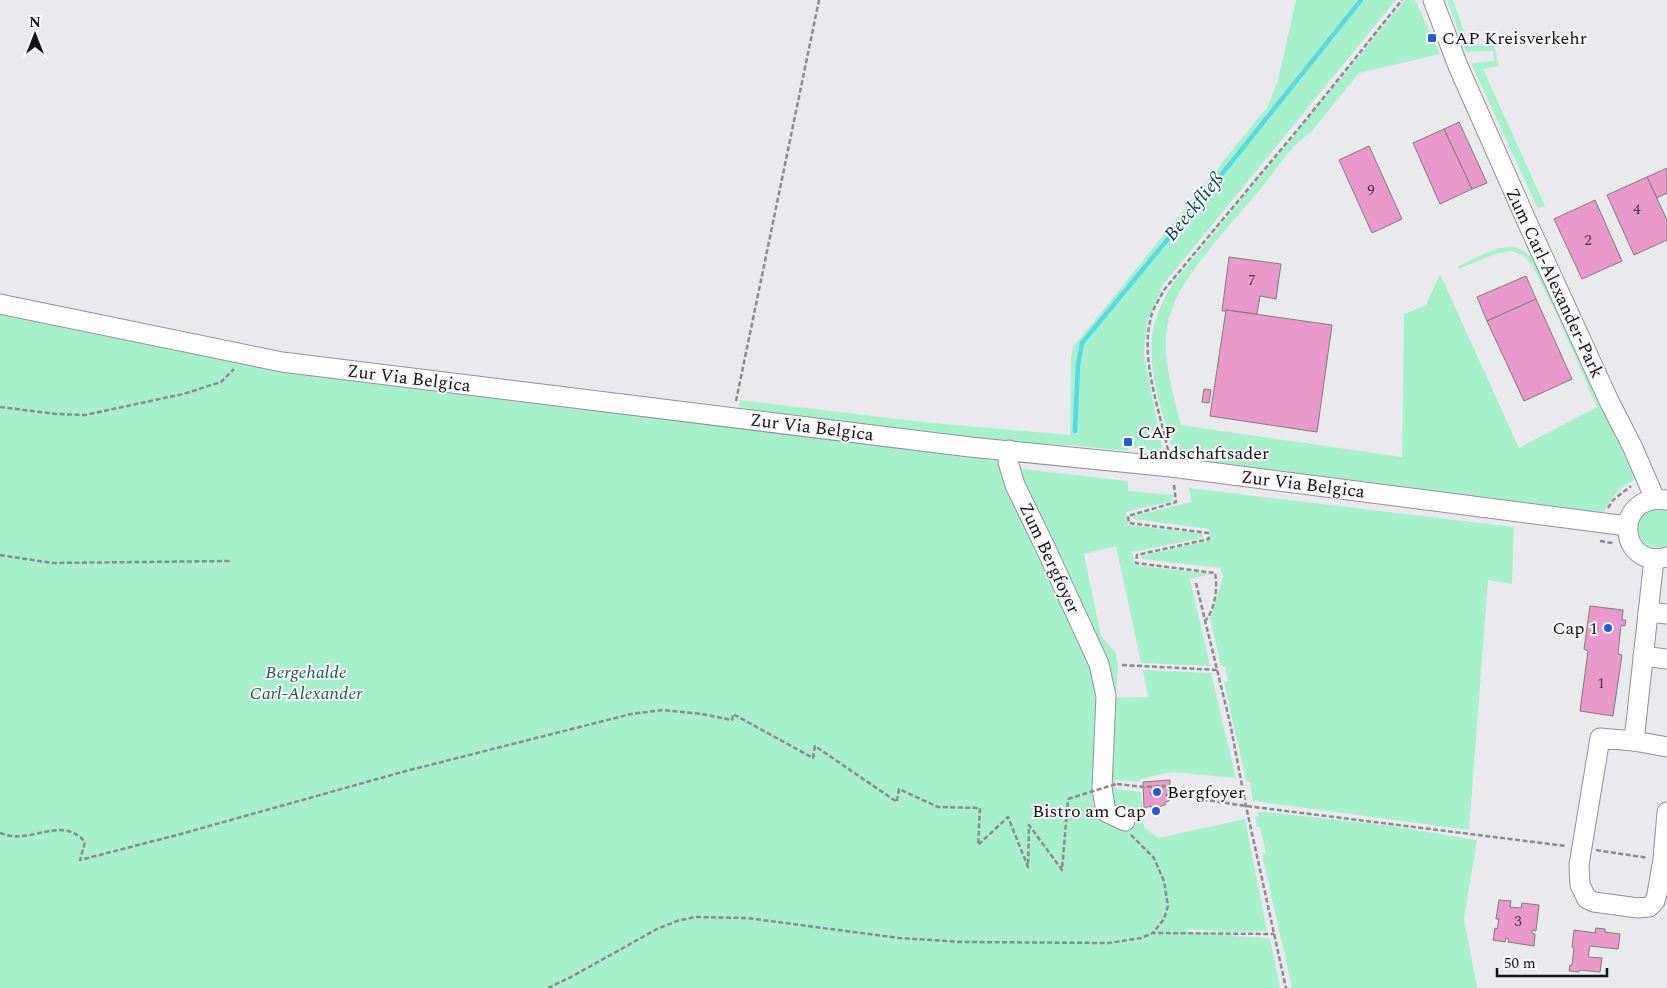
<svg xmlns="http://www.w3.org/2000/svg" width="1667" height="988" font-family="Spectral,serif">
  <rect width="100%" height="100%" fill="#eaeaee"/>
  <g fill="#a8f0cb">
    <path d="M1296,0H1396L1163,285L1147,323L1144,354L1163,452L1129,447L1128,451L1070,445L1009,443L742,412L739,406L740,400L922,422L1070,435L1071,358L1073,347L1268,106L1278,80Z"/>
    <path d="M1405,0H1415L1440,54L1359,73L1311,132C1292,144 1277,168 1263,186C1234,220 1203,253 1180,291C1175,300 1170,313 1168,323C1161,357 1173,392 1181,425L1402,457L1404,314L1426,305L1440,274L1519,448L1597,407L1558,317L1532,265L1522,255L1512,251L1495,254L1459,269L1458,266C1495,250 1519,229 1544,275L1635,480C1621,487 1611,496 1604,512L1540,507L1243,469L1183,458H1175C1165,422 1148,375 1152,337C1154,318 1162,302 1171,286Z"/>
    <path d="M1447,0H1453L1469,46L1494,45L1499,66L1483,69L1545,206L1538,209L1471,63L1494,61L1493,51L1466,52Z"/>
    <path d="M0,310L266,365L1015,460L1023,469L1128,481V491L1173,495V501L1126,512L1128,525L1203,534V538L1132,552L1135,565L1211,574L1190,579L1210,666L1141,663L1116,546L1084,554L1101,636L1116,653L1117,658L1118,667L1116,698L1148,697L1143,670L1211,673L1236,778L1172,772L1141,779L1139,782L1115,780L1116,789L1141,792L1144,827L1158,838L1245,819L1267,931L1226,932L1187,929L1188,932L1232,934L1234,936L1270,938L1280,988H0Z"/>
    <path d="M1189,488L1514,527L1512,584L1488,580L1469,830L1253,801L1250,782L1246,781L1224,682L1228,681L1225,666H1221L1210,619L1223,576L1220,568L1142,559L1141,556L1211,540L1209,529L1133,519V516L1191,502Z"/>
    <path d="M1649,508H1667V546C1652,551 1634,543 1638,525C1638,523 1639,518 1640,517C1641,514 1646,511 1649,508Z"/>
    <path d="M1257,811L1392,826L1477,840L1464,918L1477,988H1292L1262,855L1266,853L1260,827H1257L1255,817L1258,816Z"/>
  </g>
  <g fill="none" stroke-linecap="round" stroke-linejoin="round">
    <path stroke="#59d8e3" stroke-width="4.5" d="M1075,431L1078,365L1082,343L1230,164L1361,0"/>
  </g>
  <g fill="#e99aca" stroke="#7d7a7c">
    <path d="M1459,122L1487,183L1472,189L1444,129Z"/>
    <path d="M1444,129L1472,189L1440,204L1413,143Z"/>
    <path d="M1369,146L1402,219L1372,233L1339,160Z"/>
    <path d="M1667,168V193L1657,198L1647,177Z"/>
    <path d="M1647,177L1667,220V240L1634,255L1607,195Z"/>
    <path d="M1595,200L1622,261L1582,279L1554,219Z"/>
    <path d="M1229,257L1281,264L1276,299L1260,296L1257,314L1226,310V311H1222Z"/>
    <path d="M1526,276L1536,299L1487,321L1477,297Z"/>
    <path d="M1536,299L1572,379L1524,401L1487,321Z"/>
    <path d="M1226,310L1332,325L1317,432L1210,416Z"/>
    <path d="M1204,389L1211,390L1209,403L1202,402Z"/>
    <path d="M1590,606L1623,610L1622,620H1626L1625,626L1621,625L1618,654L1622,655L1613,716L1580,711L1588,651L1584,649Z"/>
    <path d="M1170,780L1169,801L1165,802V805L1151,809V806L1144,808L1143,782Z"/>
    <path d="M1499,900L1511,901L1510,907L1521,908L1522,903L1539,905L1536,931L1532,930V933L1535,934L1534,946L1508,942L1509,939L1506,938L1505,942L1493,940L1495,928L1497,929L1499,919H1496Z"/>
    <path d="M1596,928L1605,929V932L1620,934L1618,949L1590,946L1588,957L1602,958L1600,972L1580,970L1579,972L1569,971L1570,965H1572L1574,948L1572,947L1574,930L1595,933Z"/>
  </g>
  <g fill="none" stroke-linecap="round" stroke-linejoin="round">
    <g stroke="#929296" stroke-width="21">
      <g id="minor">
        <path d="M1433,0L1458,66L1528,224L1609,401L1633,448L1655,499"/>
        <path d="M0,304L282,362L970,447L1171,467L1627,526"/>
        <path d="M1009,450L1008,462L1015,485L1047,551L1099,664L1106,696L1102,788L1106,812L1125,821"/>
        <path d="M1666,500C1611,493 1619,571 1667,557"/>
        <path d="M1648,612L1667,614"/>
        <path d="M1643,656L1667,659"/>
        <path d="M1634,741L1654,559"/>
        <path d="M1667,747L1634,741L1600,738L1579,865L1580,885L1587,899L1594,902L1638,908L1649,907L1655,901L1657,894L1663,860L1667,812"/>
      </g>
    </g>
    <g stroke="#8a8a8d" stroke-width="2.5" stroke-dasharray="5 2.5" stroke-linecap="butt">
      <path d="M736,401L819,0"/>
      <path d="M0,407L56,414L85,415L183,394L221,382L234,369"/>
      <path d="M1168,450C1159,408 1140,359 1151,317C1153,308 1160,298 1164,290L1304,122L1402,0"/>
      <path d="M1174,485L1176,502L1128,516L1129,523L1208,533L1209,539L1137,555L1136,563L1215,573C1218,587 1215,610 1205,621"/>
      <path d="M1608,508L1613,500L1631,486"/>
      <path d="M1600,541L1612,543L1613,545"/>
      <path d="M0,555L52,563L231,561"/>
      <path d="M1196,583L1230,723L1246,806L1286,988"/>
      <path d="M1122,665L1218,670"/>
      <path d="M1117,784L1144,787L1165,786L1149,794L1173,795L1246,806L1566,846"/>
      <path d="M0,833C31,846 61,814 85,842L80,860L177,835L406,771L631,714L663,710L702,714L732,720L733,714L813,758L815,746L897,802L899,789L938,807L980,808L978,845L1008,817L1028,867L1029,825L1062,870L1068,799"/>
      <path d="M1131,835L1154,858L1164,881L1168,906L1164,919L1153,933"/>
      <path d="M1596,850L1648,858"/>
      <path d="M548,988L571,977L657,929L677,921L695,917L747,918L899,938L963,942L1109,943L1141,938L1153,933L1274,934"/>
    </g>
    <use href="#minor" stroke="#fff" stroke-width="19"/>
    <path stroke="#8a8a8d" stroke-width="2.5" stroke-dasharray="5 2.5" stroke-linecap="butt" d="M1068,799L1116,784"/>
  </g>
  <g fill="#265dca" stroke="#f7f7fb" stroke-width="2">
    <rect x="1427" y="33" width="10" height="10" rx="2.5"/>
    <rect x="1123" y="437" width="10" height="10" rx="2.5"/>
    <circle cx="1608" cy="628" r="5"/>
    <circle cx="1157" cy="792" r="5"/>
    <circle cx="1156" cy="811" r="5"/>
  </g>
  <g text-anchor="middle" stroke-width="4" stroke-linejoin="round" paint-order="stroke">
    <g font-size="15" fill="#483542">
      <text x="1371" y="195">9</text>
      <text x="1637" y="214">4</text>
      <text x="1588" y="245">2</text>
      <text x="1252" y="285">7</text>
      <text x="1601" y="688">1</text>
      <text x="1518" y="926">3</text>
    </g>
    <g font-size="18" fill="#131314" stroke="#f7f7fb" text-anchor="start">
      <text x="1442" y="44">CAP Kreisverkehr</text>
      <text x="1138" y="438">CAP<tspan x="1138" dy="21">Landschaftsader</tspan></text>
      <text x="1598" y="634" text-anchor="end">Cap 1</text>
      <text x="1167" y="798">Bergfoyer</text>
      <text x="1146" y="817" text-anchor="end">Bistro am Cap</text>
    </g>
    <g font-size="18" fill="#131314" stroke="#f7f7fb">
      <text transform="translate(1555 283) rotate(65)" y="6">Zum Carl-Alexander-Park</text>
      <text transform="translate(409 378) rotate(7)" y="6">Zur Via Belgica</text>
      <text transform="translate(812 427) rotate(7)" y="6">Zur Via Belgica</text>
      <text transform="translate(1303 484) rotate(7)" y="6">Zur Via Belgica</text>
      <text transform="translate(1050 558) rotate(65)" y="6">Zum Bergfoyer</text>
    </g>
    <g font-size="18" font-style="italic" fill="#1d6447" stroke="#f7f7fb">
      <text x="306" y="678">Bergehalde<tspan x="306" dy="21">Carl-Alexander</tspan></text>
    </g>
    <g font-size="19" font-style="italic" fill="#003e43" stroke="#f7f7fb">
      <text transform="translate(1193 206) rotate(-51)" y="7">Beeckfließ</text>
    </g>
  </g>
  <g transform="translate(35 35)" stroke="#f7f7fb" stroke-width="4" paint-order="stroke">
  <path d="M0-4L9 19L0 12L-9 19Z" fill="#131314"/>
  <text y="-8" font-size="14" font-weight="bold" text-anchor="middle" fill="#131314">N</text>
  </g>
  <path d="M1497 968v8h110v-8" fill="none" stroke="#131314" stroke-width="2.5"/>
  <text x="1504" y="968" font-size="15" fill="#131314" stroke="#f7f7fb" stroke-width="4" paint-order="stroke">50 m</text>
</svg>
